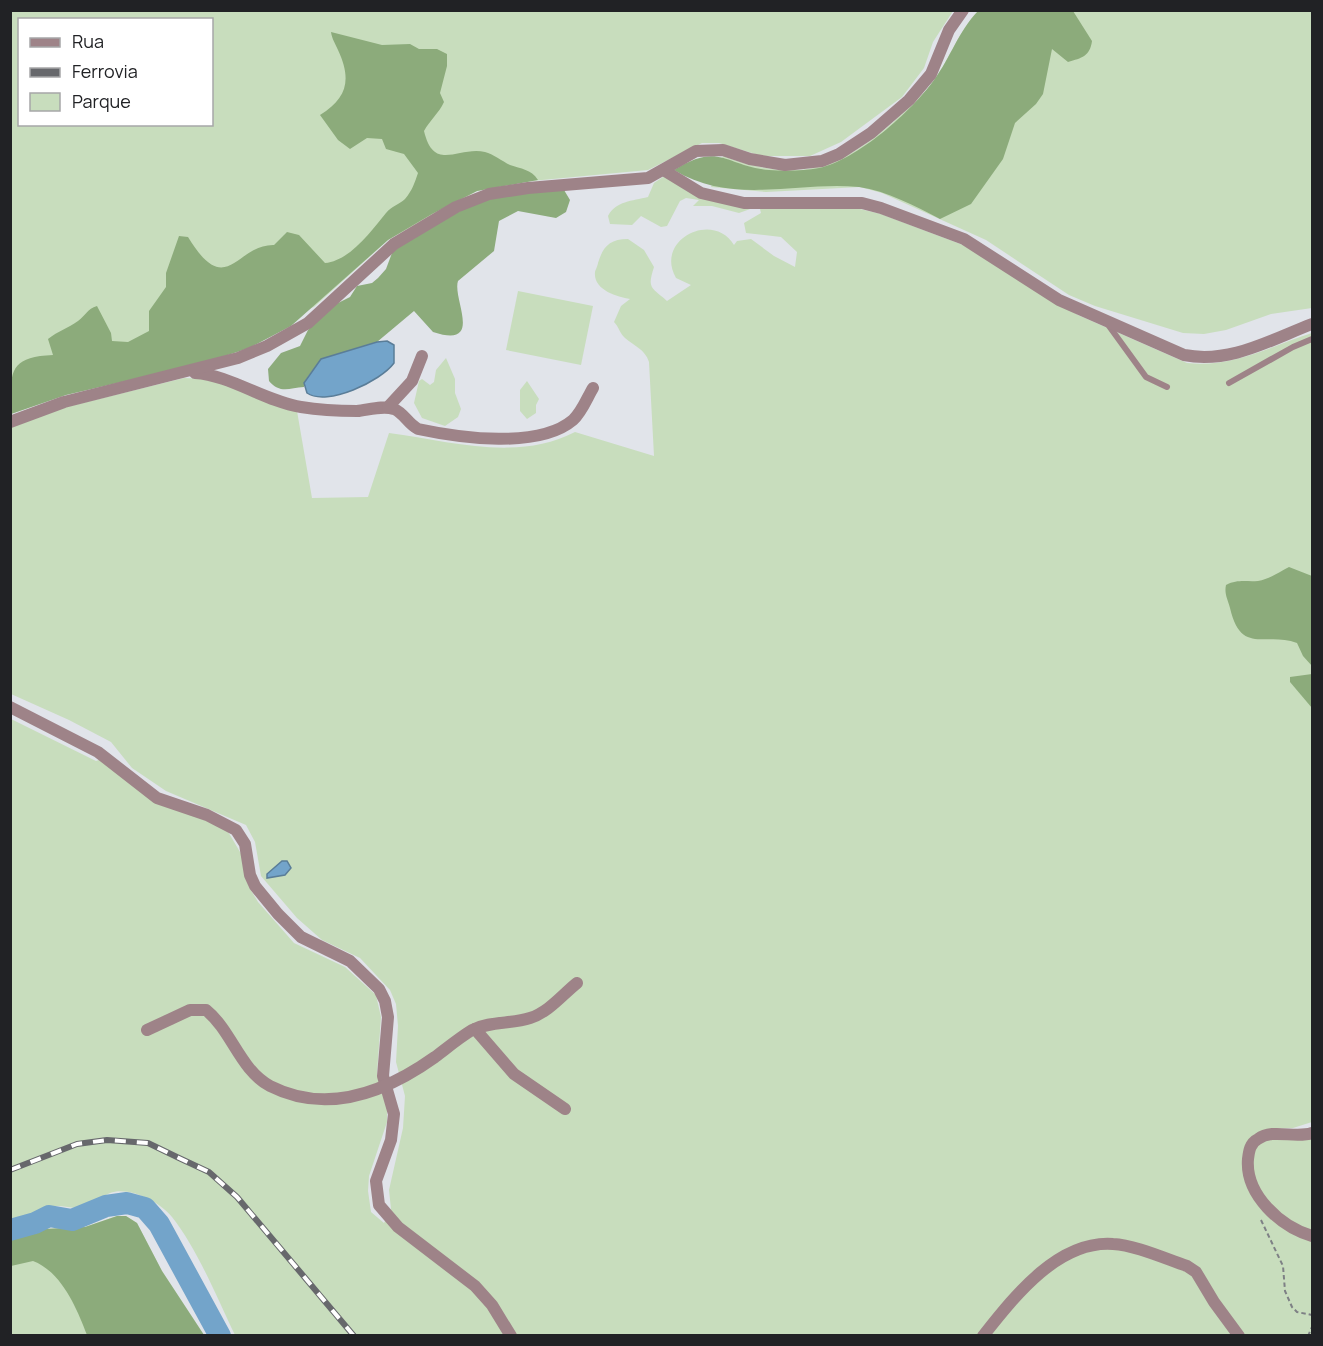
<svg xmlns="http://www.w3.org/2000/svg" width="1323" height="1346" font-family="Manrope,sans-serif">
  <rect width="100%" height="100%" fill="#e1e4ea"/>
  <g fill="#c8ddbd" fill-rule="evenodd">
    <path d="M11,11H953L933,42L924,68L902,97L841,142L810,156H762L719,143H702L648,170L521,182L477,191L388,240L314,307L11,414ZM20,20H212V124H20Z"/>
    <path d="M978,11H1312V308L1271,314L1226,330L1204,334L1183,333L1095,306L1069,295L986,240L882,193L860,187L766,192L711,187L723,156C794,182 835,173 892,123C907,109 922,97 934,80C951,57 958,32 978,11Z"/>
    <path d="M666,175L685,190L753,208L739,213L712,206H693L699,200L686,198L680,201L667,226L661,227L641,216L632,225L610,224L608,216C616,201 632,201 648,197L654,183Z"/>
    <path d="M760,209H860L881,214L963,245L1078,315L1187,363C1232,368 1271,346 1312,333V1122L1293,1128L1269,1129L1267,1139L1312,1136V1335H235C217,1298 198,1250 172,1217C161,1203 130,1186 110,1193C100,1197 93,1207 82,1208C71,1209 60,1204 50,1207C36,1211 26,1218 11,1219V719L96,761L99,760L164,806L191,814L227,830L243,857L249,887L258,902L294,943L345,967L376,995L381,1017L377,1073L387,1107V1122L369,1176L368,1191L371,1212L384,1223L391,1209L389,1190L403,1128L405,1096L396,1062L398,1026L396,1004L390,990L360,958L322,940L297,918L261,876L255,842L246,825L166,791L132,768L111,742L69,720L11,694V427L42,413L184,378L209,379L297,411L312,498L368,497L389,433C450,441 517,462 575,432L654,456L649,362C645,349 634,346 625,338C620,334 619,327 614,322L621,306L630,299C617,297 593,290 595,272C595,271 598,265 598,263C603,247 609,239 628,239L644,250L654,267C647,289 651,287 667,301L691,285L676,278C654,240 713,210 734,245L737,241L751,239L774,256L795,267L797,252L781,237L746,233L744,223L761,213Z"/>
    <path d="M518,291L593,306L581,365L506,350Z"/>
    <path d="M446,358L455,379V393L461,409L458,417L445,426L422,418L414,403L419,381L422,379L430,385L434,382L436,370Z"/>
    <path d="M527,381L539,399L536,405V413L527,419L520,411V390Z"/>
    <path d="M117,1216H126L137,1223L162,1271L204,1335H11L10,1239L44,1229L85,1227Z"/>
  </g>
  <g fill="#8cab7b">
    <path d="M978,11H1073L1092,41C1090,56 1082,58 1068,62L1052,49L1043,94L1036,104L1015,123L1003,159L971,204L940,219C915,206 887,191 859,187C795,181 733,206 674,170C720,141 725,166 769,170C785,171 803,171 819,168C857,160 912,111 934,80C951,57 958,32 978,11Z"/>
    <path d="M331,32L382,45L410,44L419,49H437L447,54V66L440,93L444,102C439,113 430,120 424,131C434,173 458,146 485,152C493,154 502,161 510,165C521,169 531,169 538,180L477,191L432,214L388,240L291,326L249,348L207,362L66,395L11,414C11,374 6,357 53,355L48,339C58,331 68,328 78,321C86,315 87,309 97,306L111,333L112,341L128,342L149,331V311L166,287V273L179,236L188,237C227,301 236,244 274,245L287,232L299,235L325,263C350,261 372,230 386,213C392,206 400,204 405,199C412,191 415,182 418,173L404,154L386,149L382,139L367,138L350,149L338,140L320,115C347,98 352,80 338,50C335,43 332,39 331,32Z"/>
    <path d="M564,190L570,200L566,212L556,218L518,211L499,221L494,251L458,281C452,299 485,349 433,332L414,311L377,342L321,359C316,369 304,377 304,387C289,388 280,394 269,381L268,369L281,353L300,346L308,330L332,306L350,297L357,286L372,283L378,278L386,269L392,253L411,236L480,201L537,191Z"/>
    <path d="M1289,567L1312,576V666L1303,656L1297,643C1266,631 1241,656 1230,608C1228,600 1224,594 1226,585C1238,579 1246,582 1258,581C1270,579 1279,572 1289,567Z"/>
    <path d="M1312,674V708L1290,682V677Z"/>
    <path d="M117,1216H126L137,1223L162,1271L204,1335H87C77,1309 62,1272 33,1261L11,1266V1239L44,1229L85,1227Z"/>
  </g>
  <g fill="#73a4ca" stroke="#5a7d98" stroke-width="1.5">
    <path d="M387,341L394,345V363C381,381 327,407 307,393L304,383L321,359L377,342Z"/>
    <path d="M282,861H287L291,868L285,875L267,878V874Z"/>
  </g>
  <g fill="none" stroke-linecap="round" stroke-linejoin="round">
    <path stroke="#73a4ca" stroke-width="22" d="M10,1230L35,1223L49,1216L72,1220L106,1206L127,1203L145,1208L159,1224L220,1336"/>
    <g stroke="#7e8085" stroke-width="2" stroke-dasharray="4.5 3" stroke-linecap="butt">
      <path d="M1261,1220L1283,1266L1285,1291L1292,1307L1297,1312L1312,1315"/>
      <path d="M1308,1336L1312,1327"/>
    </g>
    <g stroke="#9e8388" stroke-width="6">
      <path d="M1109,326L1146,377L1167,387"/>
      <path d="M1229,383L1293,347L1312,339"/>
    </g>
    <g stroke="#9e8388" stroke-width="12">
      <path d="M665,171L701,193L744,203H862L881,208L964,239L1059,300L1184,355C1230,364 1270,340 1312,324"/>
      <path d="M195,373C230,375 264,401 301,407C319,410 338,411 357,411C368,410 383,405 394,409C404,413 408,424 418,429C460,438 539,449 573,420C582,412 587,398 593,388"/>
      <path d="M388,407L412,381L422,356"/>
      <path d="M10,422L64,402L238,358L267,346L308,323L394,244L456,207L489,194L528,188L648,178L696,151L723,150L750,159L785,165L822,161L839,154L871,133L909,100L931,74L949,30L963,10"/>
      <path d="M10,707L98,752L157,798L207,815L236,830L245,844L250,875L255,886L278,914L301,937L350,961L379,989L385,1001L388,1017L383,1076L394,1114L391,1140L376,1181L379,1205L398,1227L475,1286L492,1305L511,1336"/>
      <path d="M475,1029L514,1074L565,1109"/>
      <path d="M147,1030L190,1010H206C232,1031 240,1070 270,1086C327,1115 386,1092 435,1057C447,1048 459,1038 472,1030C490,1021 512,1024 530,1018C549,1012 562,995 577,983"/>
      <path d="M1312,1133C1295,1139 1273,1128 1258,1139C1250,1143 1249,1151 1248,1159C1245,1195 1281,1227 1312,1236"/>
      <path d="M983,1336C1014,1297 1058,1240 1113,1244C1135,1245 1166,1259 1187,1266L1196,1272L1214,1302L1239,1336"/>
    </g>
    <g stroke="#67686c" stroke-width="6">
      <path id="rail" d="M10,1170L77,1144L107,1140L148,1143L179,1158L209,1172L237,1197L354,1336"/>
    </g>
    <use href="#rail" stroke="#fff" stroke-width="4" stroke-dasharray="11" stroke-linecap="butt"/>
  </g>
  <rect width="1323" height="1346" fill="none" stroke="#212225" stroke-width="24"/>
  <rect x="18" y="18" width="195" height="108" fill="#ffffff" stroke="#a6a7a8" stroke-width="1.5"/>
  <rect x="30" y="38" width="30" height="9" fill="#9e8388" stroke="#a6a7a8" stroke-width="1.5"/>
  <text x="72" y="48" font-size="18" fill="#212225">Rua</text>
  <rect x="30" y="68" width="30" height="9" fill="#67686c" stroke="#a6a7a8" stroke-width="1.5"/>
  <text x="72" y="78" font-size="18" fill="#212225">Ferrovia</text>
  <rect x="30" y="93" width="30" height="18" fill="#c8ddbd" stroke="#a6a7a8" stroke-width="1.5"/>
  <text x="72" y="108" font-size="18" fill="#212225">Parque</text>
</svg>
